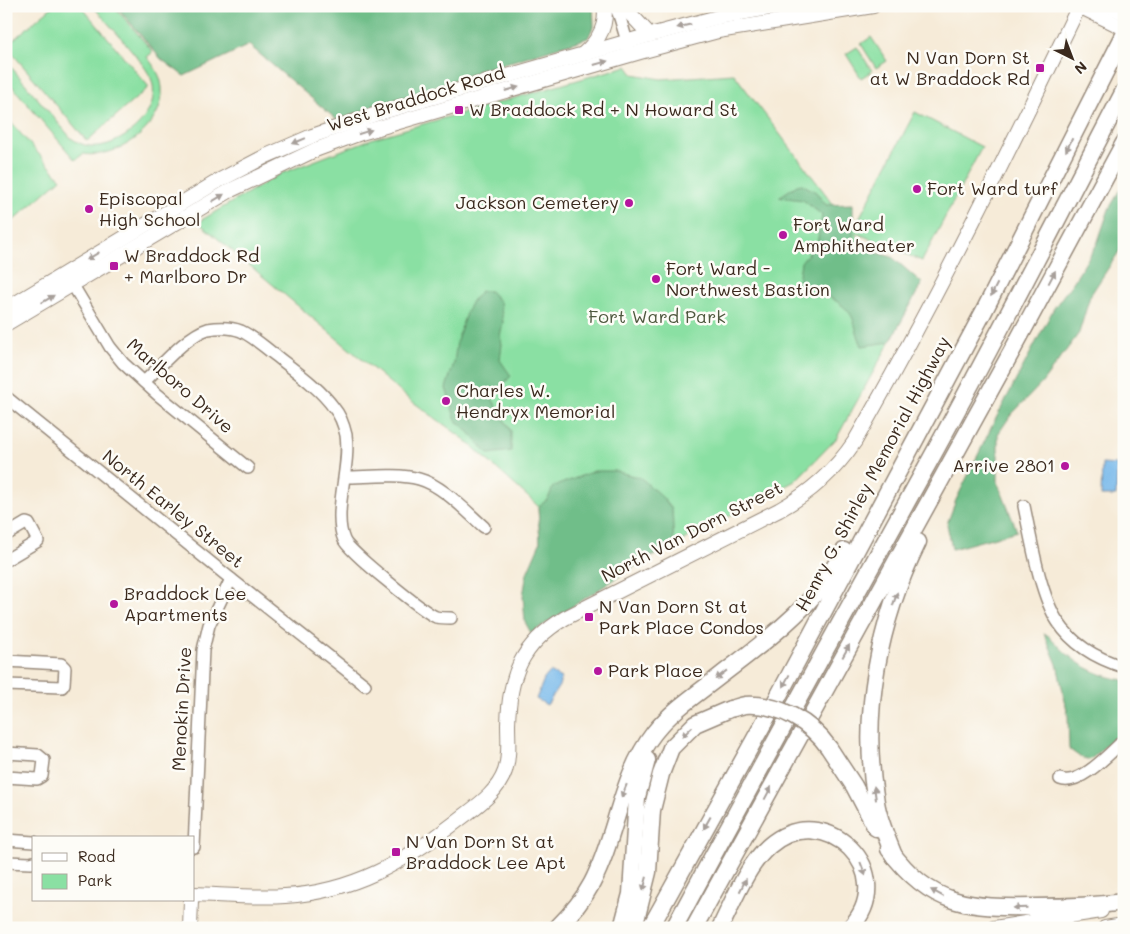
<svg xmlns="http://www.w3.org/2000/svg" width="1130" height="934" font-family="Mali,sans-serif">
  <rect width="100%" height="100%" fill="#fdfcf7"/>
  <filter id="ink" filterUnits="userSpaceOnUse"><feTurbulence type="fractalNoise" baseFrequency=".02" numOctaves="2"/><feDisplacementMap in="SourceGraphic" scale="10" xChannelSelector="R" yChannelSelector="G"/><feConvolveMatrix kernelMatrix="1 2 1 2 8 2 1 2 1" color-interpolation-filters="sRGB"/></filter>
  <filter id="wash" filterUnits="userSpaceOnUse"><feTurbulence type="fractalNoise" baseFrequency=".0096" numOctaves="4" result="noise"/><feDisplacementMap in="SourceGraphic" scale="20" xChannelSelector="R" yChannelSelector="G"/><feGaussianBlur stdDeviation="1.12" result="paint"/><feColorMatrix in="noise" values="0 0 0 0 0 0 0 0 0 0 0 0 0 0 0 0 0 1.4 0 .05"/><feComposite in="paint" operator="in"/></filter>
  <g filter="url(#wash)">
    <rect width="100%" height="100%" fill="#f6ebd8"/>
    <g fill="#8ae0a3" stroke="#628560">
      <path d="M53,6H81L149,87L87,141L6,46Z"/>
      <path d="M93,6H114L153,52L147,57C154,66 161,75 162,88C165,126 118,160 83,154L75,160L6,79V61L71,138C77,142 82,145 89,146C120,150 162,114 152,81C147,64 106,22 93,6Z"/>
      <path d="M871,37L887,61L876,68L861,44Z"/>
      <path d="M857,47L872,71L861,78L846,54Z"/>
      <path d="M627,66L633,74L661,79L734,74L853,230L915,112L982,147L922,261L854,232L911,304L836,439L795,481L576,597L540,543L538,506L464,439L409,399L198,222L280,174L374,138Z"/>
      <path d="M6,117L61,179L6,227Z"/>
    </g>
    <g fill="#6fbe89" stroke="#557454">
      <path d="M116,6H593L594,25L588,38L480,71L337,120L249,45L184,76L161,59Z"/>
      <path d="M1124,183V244L1090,296L1079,333L1042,383L1011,415L998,434V483L1017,531L952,549L947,524L956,500L994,422L1054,308L1074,281L1097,244L1109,209Z"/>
      <path d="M802,184L816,192L826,205L853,204V238L870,251L892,257L922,283L890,342L862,346C858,337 856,328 853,319C846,301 814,290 798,282L801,262L817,244L822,215L803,200L779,197L797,185Z"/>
      <path d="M481,291H490L500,302L503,322L500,336L502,344L500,360L511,376L491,397L511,431V451L488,454L469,432L456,421L446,388L454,363L457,341L466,313L472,301Z"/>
      <path d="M594,471H615L641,478L662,497L672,509L674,545L656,553L531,633L525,622L523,596L527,573L540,543L538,507L548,499L553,487Z"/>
      <path d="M1044,633C1053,638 1059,647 1067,654C1083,668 1103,677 1124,680V729L1090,760L1080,757L1069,749L1068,715L1057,664Z"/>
    </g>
    <g fill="#75b7ea" stroke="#587084">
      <path d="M1102,464L1117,465L1116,496H1101Z"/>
      <path d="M550,672L561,678L559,686L547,705L536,699L544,679Z"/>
    </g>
  </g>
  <g filter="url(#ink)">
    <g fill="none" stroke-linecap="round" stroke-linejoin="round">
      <g stroke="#988a7b" stroke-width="14">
        <g id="minor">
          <path d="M615,6L620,18L629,48"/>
          <path d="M68,277L110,347L123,363L157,394L248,468"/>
          <path d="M144,382C160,367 187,335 208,329C219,327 231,327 241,331C254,337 264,347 275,355C295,371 319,387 334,408C341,416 344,426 346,435C351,468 332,512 344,540C348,551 425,613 436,617C441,618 447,618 451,618"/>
          <path d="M6,397L231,579L365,685"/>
          <path d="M345,477C367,477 397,473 419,479C442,485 466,511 484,527"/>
          <path d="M1024,506C1031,539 1040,595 1058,622C1073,645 1098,659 1124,667"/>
          <path d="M6,535L26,523L29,524L38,541L6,560"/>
          <path d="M6,661L61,664L65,668L64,684L62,687L6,685"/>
          <path d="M6,753L38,755L44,760L42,776L37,779L6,777"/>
          <path d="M1060,779C1079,787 1110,753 1124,740"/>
          <path d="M6,840L34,842"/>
          <path d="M194,847L203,650L209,625L231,579"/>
          <path d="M6,862L31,863L34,862"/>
        </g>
      </g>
      <g stroke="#988a7b" stroke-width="16">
        <g id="major">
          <path d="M623,6L650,35"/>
          <path d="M1079,6L1124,28"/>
          <path d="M1109,6L1124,13"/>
          <path d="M584,53C598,41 608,26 604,6"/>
          <path d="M6,309L220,180L266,156L312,136L379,113L650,35L718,17L781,6"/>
          <path d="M6,324L231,190L315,150L361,133L640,52L718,31L873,6"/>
          <path d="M194,894C224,895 255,898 285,896C353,892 404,862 456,822C475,807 497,794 505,771C510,756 508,740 508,725C509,676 521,644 565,618L779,510C810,493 835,471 855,441C936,300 1008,153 1079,6"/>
          <path d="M190,928L191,900"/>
          <path d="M994,928L1101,911"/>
          <path d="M1105,928L1124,925"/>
        </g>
      </g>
      <g stroke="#988a7b" stroke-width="19">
        <g id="highway">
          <path d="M829,748L854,786L876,828"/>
          <path d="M889,849C931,907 970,908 1036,907C1066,907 1094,906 1124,902"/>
          <path d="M894,856C887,838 879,821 876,802C860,715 879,621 918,542"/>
          <path d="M557,928C571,914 583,900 592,883C617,835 620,777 654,733C672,710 697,694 720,676C756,648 796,620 824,583C831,573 838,561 844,551"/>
          <path d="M622,928L631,894L637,797L647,760"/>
          <path d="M634,928L648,872L652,810L661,774L671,748L695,724L730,709"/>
          <path d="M650,928L772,708L984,311L1124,35"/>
          <path d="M674,928C756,775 840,623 924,471C993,346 1058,218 1124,91"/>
          <path d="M694,928L1012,351L1124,143"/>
          <path d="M720,928C733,902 747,865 769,846C825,797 902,873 850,928"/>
        </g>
      </g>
      <use href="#minor" stroke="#fff" stroke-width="11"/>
      <use href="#major" stroke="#fff" stroke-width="14"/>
      <use href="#highway" stroke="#fff" stroke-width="16"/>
      <g stroke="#988a7b" stroke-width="19" stroke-linecap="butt">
        <path id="highway-bridge" d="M730,709C735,708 740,706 745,705C778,703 811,722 829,748"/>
      </g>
      <use href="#highway-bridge" stroke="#fff" stroke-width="16"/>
    </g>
    <defs><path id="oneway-solid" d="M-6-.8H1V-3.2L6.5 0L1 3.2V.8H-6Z" transform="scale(1.25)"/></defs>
    <g fill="#a79f9a">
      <use href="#oneway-solid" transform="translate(684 26) rotate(166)"/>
      <use href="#oneway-solid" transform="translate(601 63) rotate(-16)"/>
      <use href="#oneway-solid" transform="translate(512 89) rotate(-16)"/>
      <use href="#oneway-solid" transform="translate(365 132) rotate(-17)"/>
      <use href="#oneway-solid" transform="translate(299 141) rotate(157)"/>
      <use href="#oneway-solid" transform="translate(1069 145) rotate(117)"/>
      <use href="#oneway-solid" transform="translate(218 198) rotate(-31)"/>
      <use href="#oneway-solid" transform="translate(93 256) rotate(149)"/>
      <use href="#oneway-solid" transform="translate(1052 277) rotate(-62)"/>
      <use href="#oneway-solid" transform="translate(994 290) rotate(117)"/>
      <use href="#oneway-solid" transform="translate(48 299) rotate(-31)"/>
      <use href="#oneway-solid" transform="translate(895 599) rotate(-71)"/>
      <use href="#oneway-solid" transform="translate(846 651) rotate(-61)"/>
      <use href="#oneway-solid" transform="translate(721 675) rotate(142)"/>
      <use href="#oneway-solid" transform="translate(786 681) rotate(118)"/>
      <use href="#oneway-solid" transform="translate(687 732) rotate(135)"/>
      <use href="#oneway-solid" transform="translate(624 791) rotate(112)"/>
      <use href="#oneway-solid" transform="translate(768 793) rotate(-62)"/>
      <use href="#oneway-solid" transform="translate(875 793) rotate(-98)"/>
      <use href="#oneway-solid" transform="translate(707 823) rotate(119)"/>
      <use href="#oneway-solid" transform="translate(863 869) rotate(69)"/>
      <use href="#oneway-solid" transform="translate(645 884) rotate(105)"/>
      <use href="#oneway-solid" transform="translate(743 885) rotate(-63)"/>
      <use href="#oneway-solid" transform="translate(937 893) rotate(-152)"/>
      <use href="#oneway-solid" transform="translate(1020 908) rotate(179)"/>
    </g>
  </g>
  <g fill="#b5179e" stroke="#fdfcf7" stroke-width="2">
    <rect x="1035" y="63" width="10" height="10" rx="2.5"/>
    <rect x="454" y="105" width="10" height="10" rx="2.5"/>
    <circle cx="917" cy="189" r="5"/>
    <circle cx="629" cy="203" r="5"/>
    <circle cx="89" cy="209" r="5"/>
    <circle cx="783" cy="235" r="5"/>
    <rect x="109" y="261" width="10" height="10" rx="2.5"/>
    <circle cx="656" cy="279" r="5"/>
    <circle cx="446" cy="401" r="5"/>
    <circle cx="1065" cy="466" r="5"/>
    <circle cx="114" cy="604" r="5"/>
    <rect x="584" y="612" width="10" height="10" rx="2.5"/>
    <circle cx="598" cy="671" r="5"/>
    <rect x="391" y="847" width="10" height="10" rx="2.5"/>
  </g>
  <g text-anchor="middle" stroke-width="5" stroke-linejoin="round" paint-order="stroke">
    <g font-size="18" fill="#3b2a1e" stroke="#fdfcf7" text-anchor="start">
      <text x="1030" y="64" text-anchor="end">N Van Dorn St<tspan x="1030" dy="21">at W Braddock Rd</tspan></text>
      <text x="469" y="116">W Braddock Rd + N Howard St</text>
      <text x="927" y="195">Fort Ward turf</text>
      <text x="99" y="205">Episcopal<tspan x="99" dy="21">High School</tspan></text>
      <text x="619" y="209" text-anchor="end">Jackson Cemetery</text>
      <text x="793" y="231">Fort Ward<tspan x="793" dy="21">Amphitheater</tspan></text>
      <text x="124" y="262">W Braddock Rd<tspan x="124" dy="21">+ Marlboro Dr</tspan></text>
      <text x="666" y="275">Fort Ward -<tspan x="666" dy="21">Northwest Bastion</tspan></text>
      <text x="456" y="397">Charles W.<tspan x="456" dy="21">Hendryx Memorial</tspan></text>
      <text x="1055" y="472" text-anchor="end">Arrive 2801</text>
      <text x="124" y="600">Braddock Lee<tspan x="124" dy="21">Apartments</tspan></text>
      <text x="599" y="613">N Van Dorn St at<tspan x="599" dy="21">Park Place Condos</tspan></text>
      <text x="608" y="677">Park Place</text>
      <text x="406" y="848">N Van Dorn St at<tspan x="406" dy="21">Braddock Lee Apt</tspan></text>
    </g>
    <g font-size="18" fill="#3b2a1e" stroke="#fdfcf7">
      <text transform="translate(416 99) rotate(-17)" y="6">West Braddock Road</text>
      <text transform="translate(180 386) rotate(41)" y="6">Marlboro Drive</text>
      <text transform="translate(873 474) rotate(-62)" y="6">Henry G. Shirley Memorial Highway</text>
      <text transform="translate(173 509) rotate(39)" y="6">North Earley Street</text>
      <text transform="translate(692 532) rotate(-27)" y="6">North Van Dorn Street</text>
      <text transform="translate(182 709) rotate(-87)" y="6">Menokin Drive</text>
    </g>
    <g font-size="18" fill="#4f583f" stroke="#fdfcf7">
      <text x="657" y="323">Fort Ward Park</text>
    </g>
  </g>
  <rect width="1130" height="934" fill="none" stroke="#fdfcf7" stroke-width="25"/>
  <rect x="32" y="836" width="162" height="65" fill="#fdfcf7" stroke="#afa8a0"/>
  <rect x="42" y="853" width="25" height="8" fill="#ffffff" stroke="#afa8a0"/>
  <text x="78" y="862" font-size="15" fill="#3b2a1e">Road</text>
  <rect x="42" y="874" width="25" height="15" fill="#8ae0a3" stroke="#afa8a0"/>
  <text x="78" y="886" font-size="15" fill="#3b2a1e">Park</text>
  <g transform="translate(1072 58) rotate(138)" stroke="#fdfcf7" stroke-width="4" paint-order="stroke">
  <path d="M0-4L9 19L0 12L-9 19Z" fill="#3b2a1e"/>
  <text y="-8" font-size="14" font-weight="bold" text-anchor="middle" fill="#3b2a1e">N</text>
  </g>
</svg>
